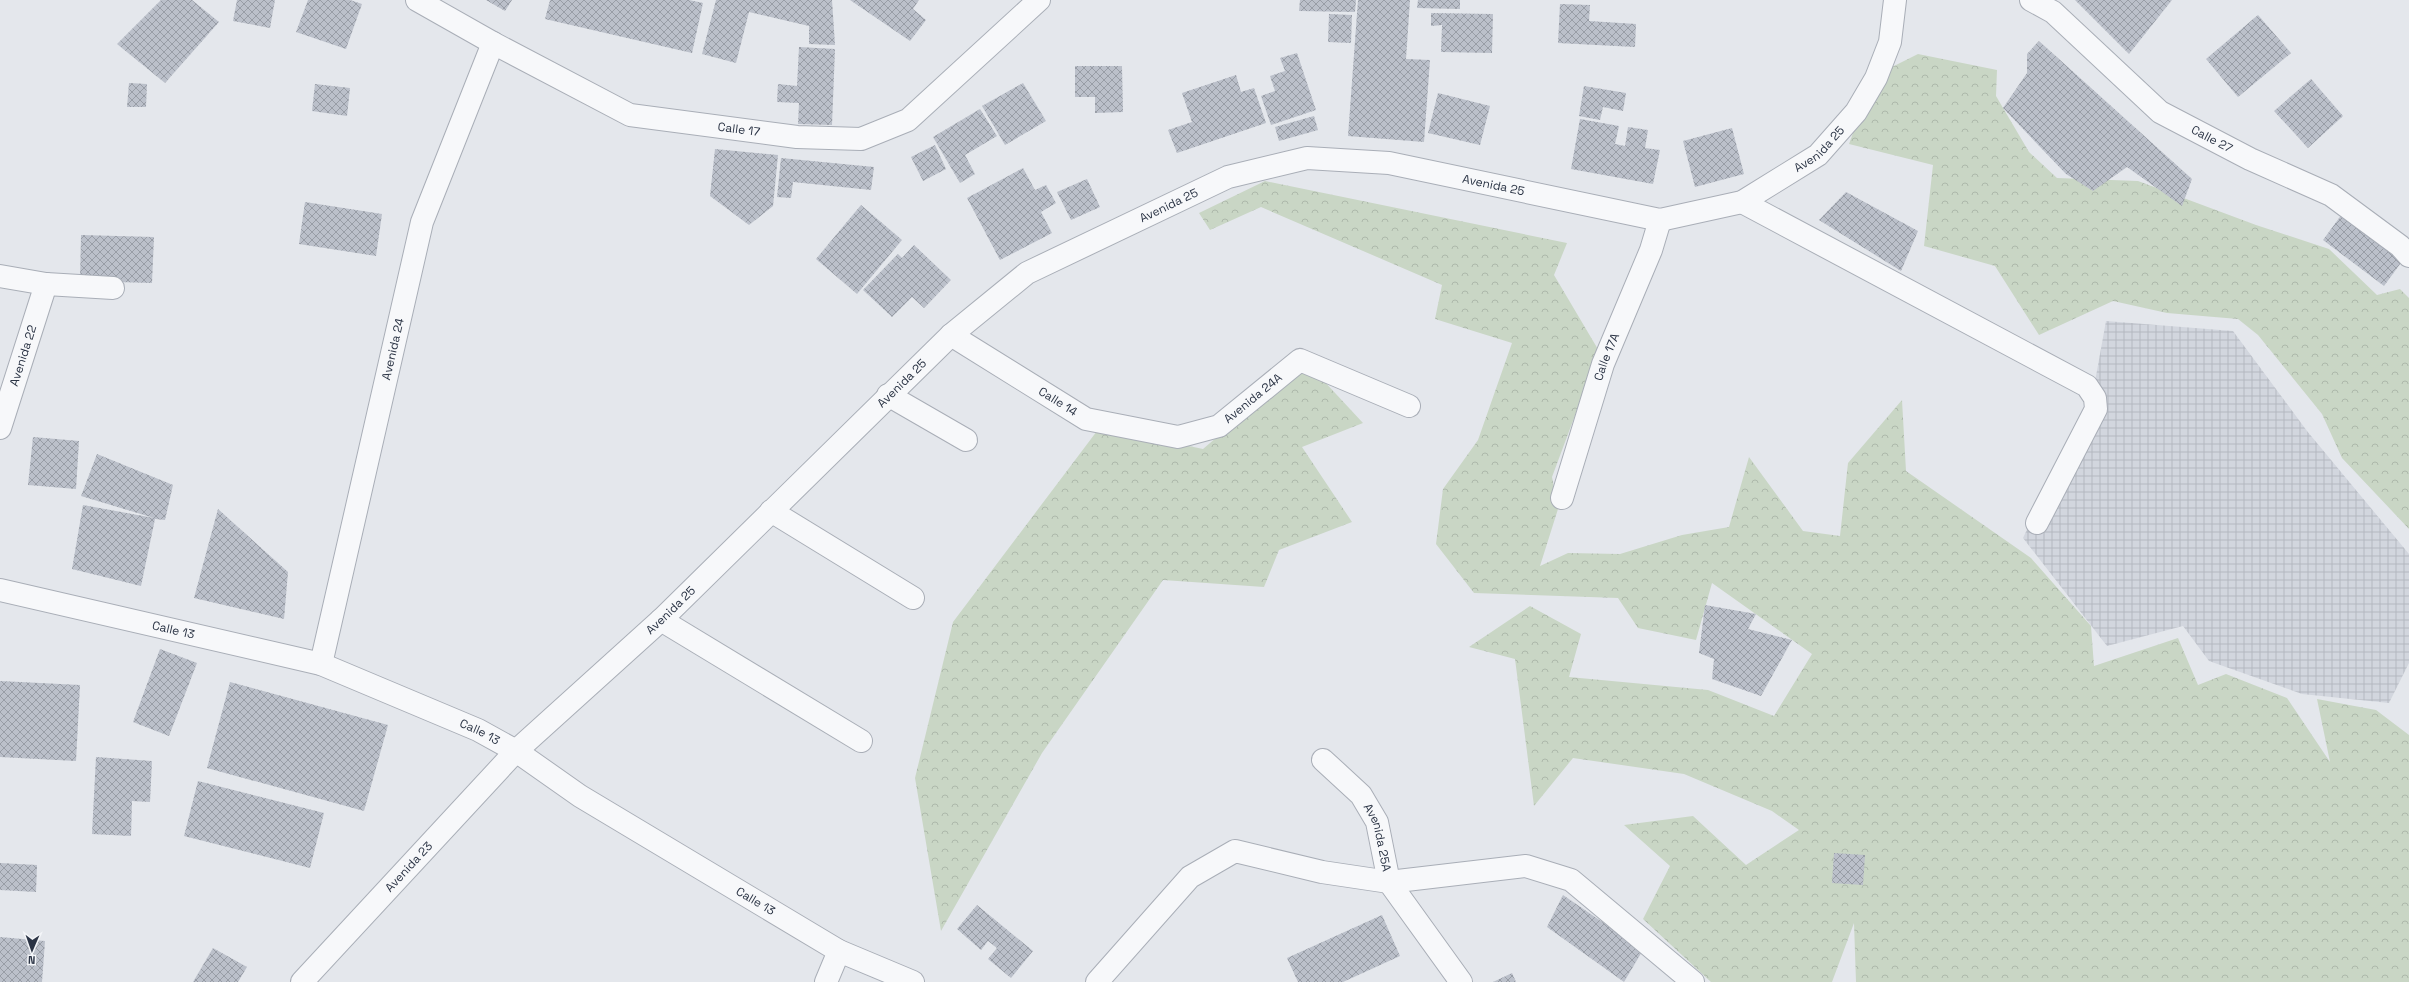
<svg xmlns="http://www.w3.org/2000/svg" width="2409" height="982" font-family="'Space Grotesk',sans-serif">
  <defs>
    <pattern id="industrial-grid" width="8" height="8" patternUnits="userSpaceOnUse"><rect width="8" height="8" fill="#d2d6de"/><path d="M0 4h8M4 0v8" fill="none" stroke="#b4b8c0"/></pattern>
    <pattern id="forest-crowns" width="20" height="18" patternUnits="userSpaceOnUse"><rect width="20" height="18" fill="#c9d6c5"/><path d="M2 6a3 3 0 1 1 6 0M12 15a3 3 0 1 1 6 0" fill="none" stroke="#adb8ab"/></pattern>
    <pattern id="building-cross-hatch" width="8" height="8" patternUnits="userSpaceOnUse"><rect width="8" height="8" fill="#bbc0ca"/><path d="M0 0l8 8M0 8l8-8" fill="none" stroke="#989da6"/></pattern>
  </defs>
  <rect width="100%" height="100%" fill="#e4e7ec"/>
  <path fill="url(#industrial-grid)" d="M2106,321L2233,331L2307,431L2409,554V663L2389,703L2302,694L2209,661L2183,626L2107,646L2023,538L2094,387Z"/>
  <g fill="url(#forest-crowns)">
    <path d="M1918,54L1997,70L1996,96L2029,152L2057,178L2138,181L2256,225L2329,249L2377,295L2400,289L2409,298V529L2342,458L2322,414L2258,335L2238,319L2167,313L2113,301L2039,335L1995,266L1924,246L1933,165L1849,144L1874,76Z"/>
    <path d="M1265,181L1567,243L1554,275L1599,351L1552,477L1558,509L1540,566L1568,553L1620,554L1682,535L1729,527L1749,457L1803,531L1840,536L1848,463L1902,400L1906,471L2031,558L2091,626L2094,666L2178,638L2198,685L2226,674L2287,698L2330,762L2317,699L2376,710L2409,735V982H1856L1854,923L1832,982H1711L1643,919L1670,866L1624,825L1693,816L1746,865L1799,830L1772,811L1684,774L1573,758L1534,806L1515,659L1469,647L1530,606L1581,634L1569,677L1708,690L1774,716L1812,654L1712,583L1696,640L1638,628L1618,598L1474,593L1436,544L1443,489L1478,440L1512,343L1435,319L1442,285L1261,207L1210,230L1199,213Z"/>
    <path d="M1309,365L1363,423L1302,447L1352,522L1279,550L1264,587L1163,580L1042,753L941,931L915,778L953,622L1100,427L1203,449L1271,391Z"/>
  </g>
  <g fill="url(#building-cross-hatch)">
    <path d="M161,0H192L219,22L165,83L117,44Z"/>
    <path d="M237,0H275L270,28L233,21Z"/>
    <path d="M308,0H350L362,4L346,49L296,32Z"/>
    <path d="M486,0H512L505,11Z"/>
    <path d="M550,0H689L703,3L692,53L545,19Z"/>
    <path d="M716,0H832L835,45L809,44V26L749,12L736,63L702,54Z"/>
    <path d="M850,0H919L913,9L926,20L910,41Z"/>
    <path d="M1300,0H1356L1355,12L1299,11Z"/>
    <path d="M1358,0H1410L1406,59L1430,60L1424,142L1348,136Z"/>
    <path d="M1418,0H1460V9L1417,8Z"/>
    <path d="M2075,0H2172L2129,54Z"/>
    <path d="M1560,4L1590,5L1589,21L1636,24L1635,47L1558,43Z"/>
    <path d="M1431,13L1493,14L1492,53L1441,52L1442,25L1431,26Z"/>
    <path d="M1329,14L1352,15L1351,43L1328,42Z"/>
    <path d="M2258,15L2291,53L2238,97L2206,59Z"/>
    <path d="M2039,41L2192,179L2182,206L2127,167L2093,191L2066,174L2003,108L2027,73V54Z"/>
    <path d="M799,47L835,49L832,125L798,124L799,103L777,102L778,84L797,86Z"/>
    <path d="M1297,53L1316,110L1271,125L1261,96L1275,91L1270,76L1285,71L1280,58Z"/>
    <path d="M1075,66H1122L1123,112L1095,113V97H1075Z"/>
    <path d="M1236,75L1241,92L1254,88L1266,123L1177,153L1168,130L1192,122L1182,93Z"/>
    <path d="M2311,79L2343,116L2308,148L2274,111Z"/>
    <path d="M129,83L147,84L146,107H127Z"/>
    <path d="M1023,83L1046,121L1005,145L982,106Z"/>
    <path d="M315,84L350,88L347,116L312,111Z"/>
    <path d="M1584,86L1626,93L1623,111L1603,107L1600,120L1579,116Z"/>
    <path d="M1438,93L1490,106L1480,145L1428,133Z"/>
    <path d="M980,109L997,136L965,155L975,174L960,183L933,137Z"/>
    <path d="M1314,116L1318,130L1279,141L1275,127Z"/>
    <path d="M1580,119L1619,126L1615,144L1625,146L1628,127L1648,130L1645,148L1660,150L1653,184L1571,169Z"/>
    <path d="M1732,128L1744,174L1695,187L1683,141Z"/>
    <path d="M935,145L946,169L923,181L911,157Z"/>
    <path d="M715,149L778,155L773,206L749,225L710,196Z"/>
    <path d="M781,158L874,167L871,190L793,182L791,198L777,197Z"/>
    <path d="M1023,168L1035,190L1046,185L1056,203L1041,212L1052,233L1000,260L967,198Z"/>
    <path d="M1087,179L1100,207L1071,220L1057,192Z"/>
    <path d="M1846,192L1918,231L1901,271L1819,220Z"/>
    <path d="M305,202L382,214L376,256L299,244Z"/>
    <path d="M861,205L902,240L857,294L816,259Z"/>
    <path d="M2345,210L2406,256L2384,286L2323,240Z"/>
    <path d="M81,235L154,237L152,283L80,281Z"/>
    <path d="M914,245L951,280L924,308L912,297L892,317L863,290L898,254L902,258Z"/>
    <path d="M33,437L79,441L76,489L28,485Z"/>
    <path d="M97,454L173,485L165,520L155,519L141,586L72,569L83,505L154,518L81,496Z"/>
    <path d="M218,509L288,572L284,619L194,598Z"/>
    <path d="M1705,605L1756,614L1748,629L1792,640L1761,696L1712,679L1714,659L1699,653Z"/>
    <path d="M160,649L197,663L169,736L133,722Z"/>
    <path d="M0,681L80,685L76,761L0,757Z"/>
    <path d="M230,682L388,725L364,811L207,768Z"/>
    <path d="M96,757L152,761L150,802L132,801L131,836L92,834Z"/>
    <path d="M198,781L324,813L310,868L184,836Z"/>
    <path d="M1834,853L1865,855L1863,885L1832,883Z"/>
    <path d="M0,863L37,865L36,892L0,890Z"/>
    <path d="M1563,895L1643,950L1624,982L1547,927Z"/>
    <path d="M977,905L1033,951L1011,978L988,959L997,948L988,941L981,950L957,929Z"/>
    <path d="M1382,915L1400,956L1343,982H1298L1287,958Z"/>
    <path d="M0,937L45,941L42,982H0Z"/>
    <path d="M213,948L247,967L238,982H193Z"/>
    <path d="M1512,973L1516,982H1493Z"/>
  </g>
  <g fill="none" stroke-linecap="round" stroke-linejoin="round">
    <g stroke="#a9aeb7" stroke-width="24">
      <g id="minor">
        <path id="s1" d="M417,0L493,43L630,115L797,137L861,139L908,120L1039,0"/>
        <path id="s2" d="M2031,0L2053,12L2160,112L2250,159L2331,195L2400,246L2409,256"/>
        <path d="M1742,202L2087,386L2095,398L2096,409L2037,523"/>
        <path d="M0,276L46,284L113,288"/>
        <path id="s3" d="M951,335L1086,419L1178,437L1219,426L1300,360L1409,406"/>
        <path d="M888,395L966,440"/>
        <path id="s4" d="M0,428L46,284"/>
        <path id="s5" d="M1562,498L1603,364L1651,250L1660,220"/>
        <path d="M771,511L913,598"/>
        <path id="s6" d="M0,590L321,664L478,730L516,751L580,796L839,951L913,982"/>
        <path d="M661,620L861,741"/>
        <path id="s7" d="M321,664L422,222L493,43"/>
        <path id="s8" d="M1323,760L1361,795L1377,822L1389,882L1461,982"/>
        <path id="s9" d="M302,982L516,751L661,620L951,335L1027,273L1228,177L1307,158L1389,163L1660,220L1742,202L1818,155L1856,112L1876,78L1890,42L1895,0"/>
        <path d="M826,982L839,951"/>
        <path d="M1097,982L1190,877L1235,851L1322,872L1389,882L1526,866L1571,880L1693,982"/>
      </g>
    </g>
    <use href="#minor" stroke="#f7f8fa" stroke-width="22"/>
  </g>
  <g text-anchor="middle" stroke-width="3.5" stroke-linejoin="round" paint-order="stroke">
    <g font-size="12" fill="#2b3445" stroke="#f4f6f9">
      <text dy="4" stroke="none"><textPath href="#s1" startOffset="352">Calle 17</textPath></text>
      <text dy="4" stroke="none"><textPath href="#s2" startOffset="230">Calle 27</textPath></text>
      <text dy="4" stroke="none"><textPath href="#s9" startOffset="1856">Avenida 25</textPath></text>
      <text dy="4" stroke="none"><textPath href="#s9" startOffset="1508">Avenida 25</textPath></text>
      <text dy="4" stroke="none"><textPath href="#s9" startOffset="1172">Avenida 25</textPath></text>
      <text dy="4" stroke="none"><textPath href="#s7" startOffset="323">Avenida 24</textPath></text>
      <text dy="4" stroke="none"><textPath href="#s4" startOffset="76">Avenida 22</textPath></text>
      <text dy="4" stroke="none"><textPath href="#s5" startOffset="148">Calle 17A</textPath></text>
      <text dy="4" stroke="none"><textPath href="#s9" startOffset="848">Avenida 25</textPath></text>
      <text dy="4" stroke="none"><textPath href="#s3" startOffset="339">Avenida 24A</textPath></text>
      <text dy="4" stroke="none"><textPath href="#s3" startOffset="126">Calle 14</textPath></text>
      <text dy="4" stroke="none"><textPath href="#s9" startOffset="524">Avenida 25</textPath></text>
      <text dy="4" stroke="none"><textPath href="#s6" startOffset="178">Calle 13</textPath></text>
      <text dy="4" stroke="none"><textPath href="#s6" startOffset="502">Calle 13</textPath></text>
      <text dy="4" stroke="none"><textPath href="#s8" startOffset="98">Avenida 25A</textPath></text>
      <text dy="4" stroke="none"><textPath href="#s9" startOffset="157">Avenida 23</textPath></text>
      <text dy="4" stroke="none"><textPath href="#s6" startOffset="826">Calle 13</textPath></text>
    </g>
  </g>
  <g transform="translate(32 950) rotate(182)" stroke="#f4f6f9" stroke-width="3" paint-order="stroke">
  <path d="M0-3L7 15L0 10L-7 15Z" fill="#2b3445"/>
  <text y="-6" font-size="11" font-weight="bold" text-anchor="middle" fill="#2b3445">N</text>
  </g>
</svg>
